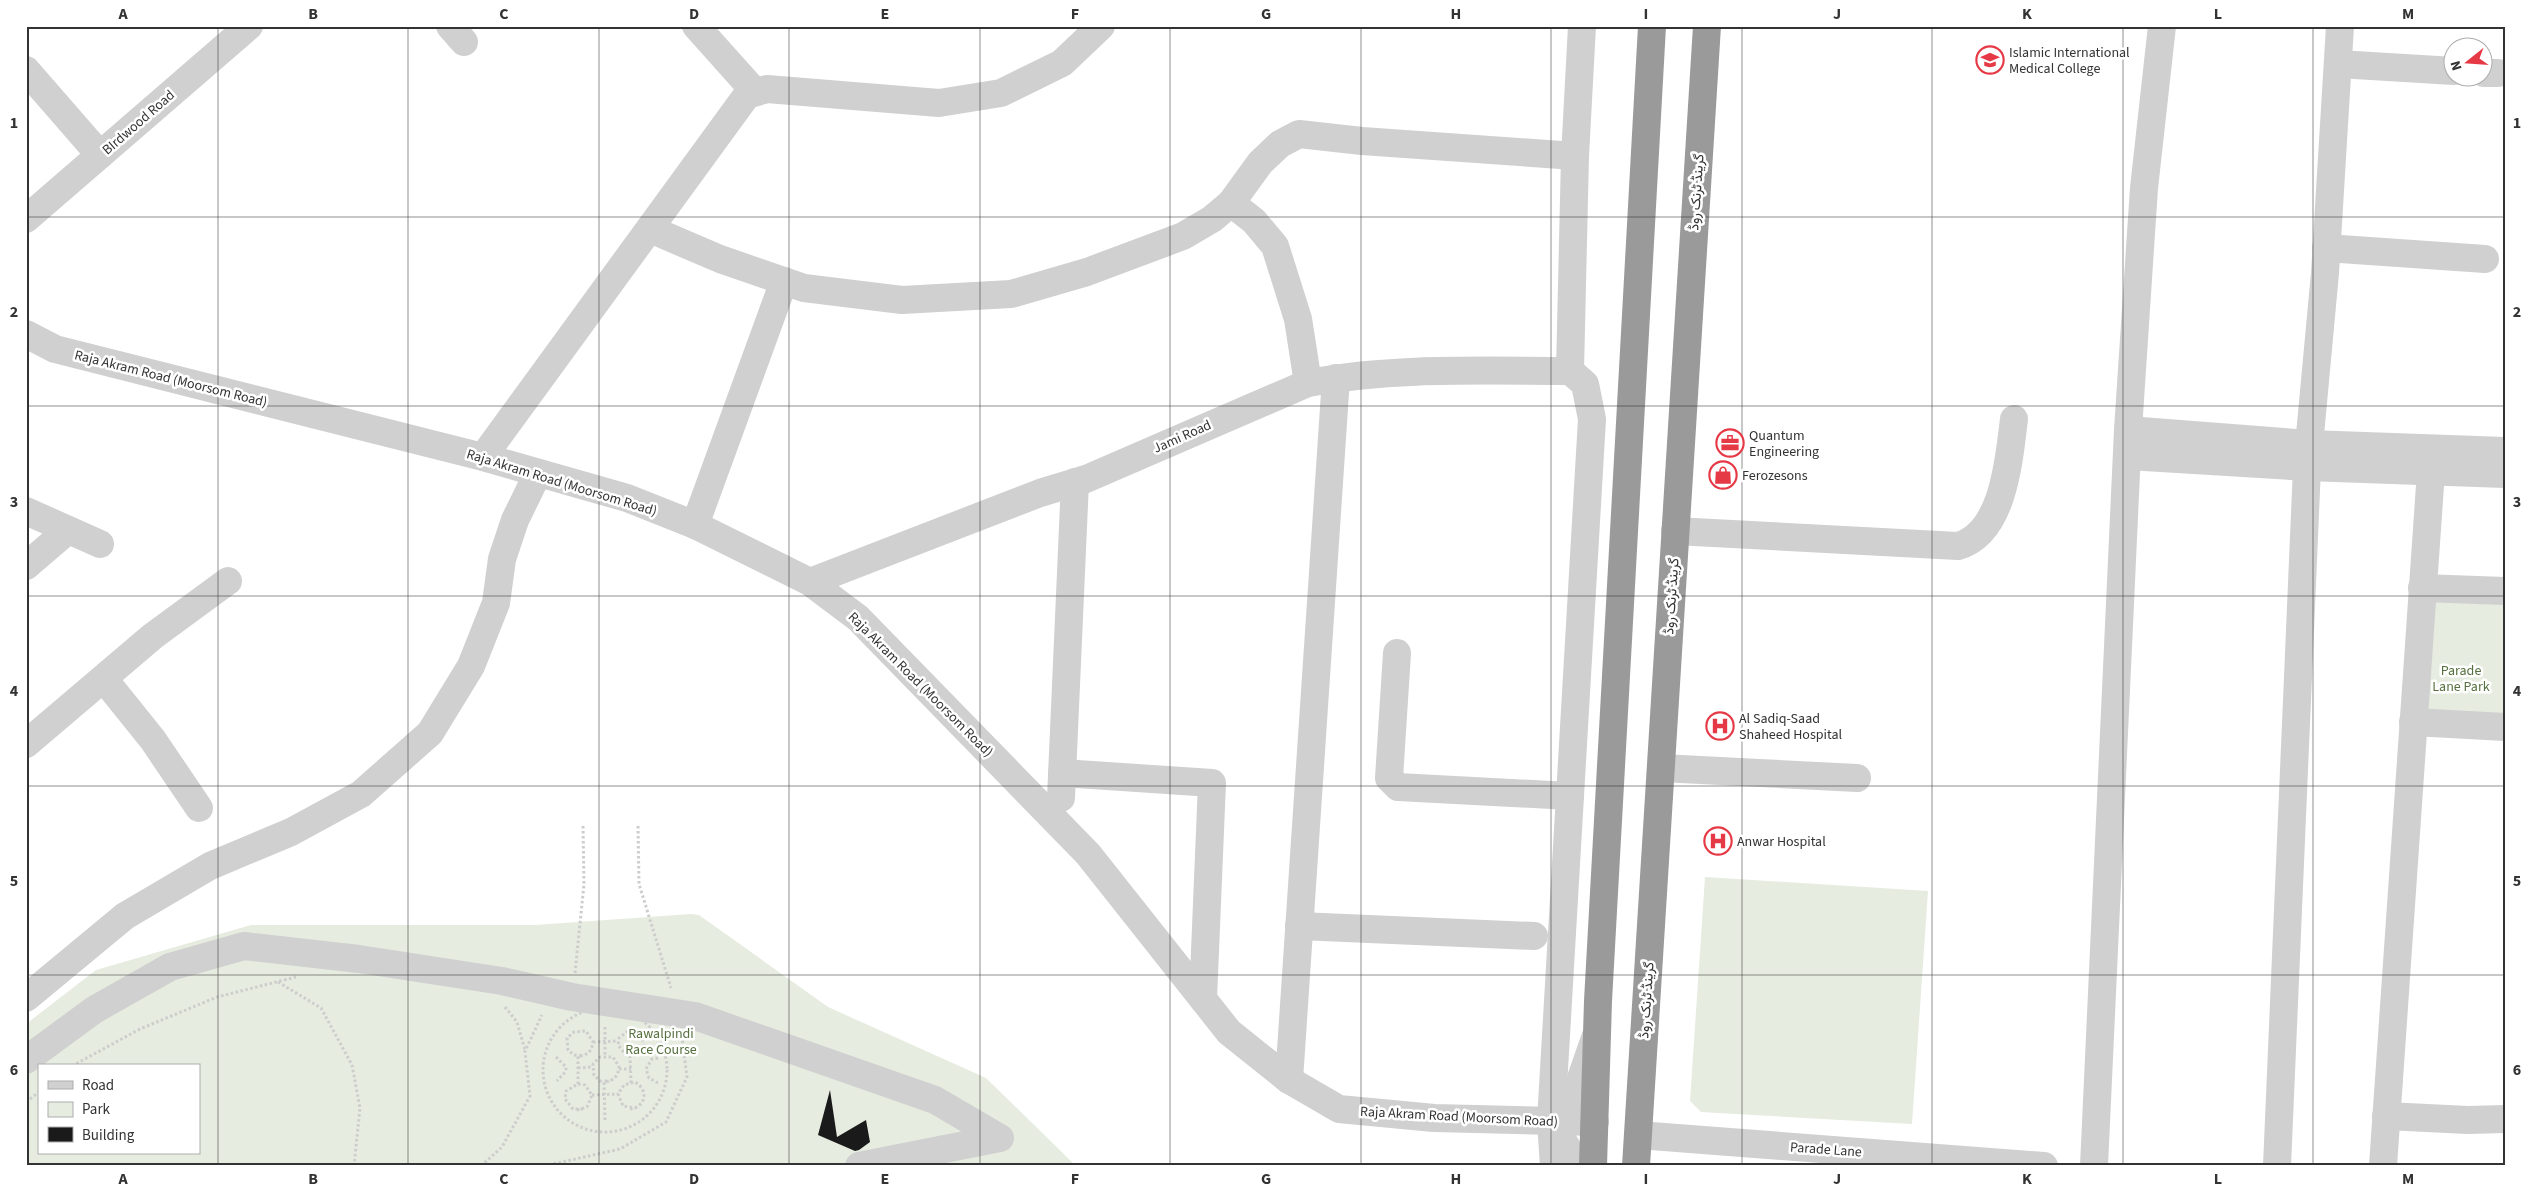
<svg xmlns="http://www.w3.org/2000/svg" width="2531" height="1192" font-family="'Source Sans 3',Vazirmatn,sans-serif">
  <rect width="100%" height="100%" fill="#fff"/>
  <g fill="#e6ecdf" fill-rule="evenodd">
    <path d="M2422,588L2505,591V727L2413,722Z"/>
    <path d="M1705,877L1928,891L1912,1124L1701,1112L1690,1101Z"/>
    <path d="M691,914L699,915L828,1007L986,1078L1076,1166H26V1024L96,970L251,925H535ZM39,1066H199V1153H39Z"/>
  </g>
  <path fill="#1a1a1a" d="M830,1090L837,1137L866,1120L870,1142L859,1150L855,1151L818,1135Z"/>
  <g fill="none" stroke-linecap="round" stroke-linejoin="round">
    <g stroke="#cdcdcd" stroke-width="3" stroke-dasharray="2.5 2.5" stroke-linecap="butt">
      <path d="M638,826L639,884L671,988"/>
      <path d="M575,973L584,884L583,825"/>
      <path d="M278,982L321,1008L352,1065L360,1108L354,1166"/>
      <path d="M505,1007L517,1022L525,1050"/>
      <circle cx="605" cy="1070" r="62"/>
      <path d="M605,1027V1056"/>
      <path d="M628,1031L619,1038L618,1045L626,1055H636"/>
      <path d="M593,1042L618,1041"/>
      <path d="M556,1057L566,1067V1071L557,1081"/>
      <path d="M658,1058L652,1059L646,1069L649,1078L658,1083"/>
      <path d="M72,1066L140,1029L217,997L296,977"/>
      <path d="M578,1068L592,1067"/>
      <path d="M619,1069H631"/>
      <path d="M631,1083L630,1056L640,1053L644,1045L640,1033"/>
      <path d="M578,1084V1056C587,1056 592,1051 593,1042L586,1031L574,1032L567,1038L568,1050L574,1055L584,1056"/>
      <path d="M592,1095L618,1094"/>
      <path d="M26,1102L39,1092"/>
      <path d="M630,1109C646,1107 649,1090 635,1082L624,1085L618,1094L623,1106L636,1108"/>
      <path d="M577,1110L587,1107L592,1095L585,1085L578,1084L566,1091L565,1099L573,1109H583"/>
      <path d="M605,1120L604,1082C614,1081 618,1076 619,1067L613,1057H600L593,1064L594,1075L600,1081H610"/>
      <path d="M481,1166L502,1147L530,1096L525,1051L542,1015"/>
      <path d="M544,1166L620,1149L666,1122L687,1077L682,1038"/>
    </g>
    <g stroke="#d0d0d0" stroke-width="28">
      <path d="M450,26L464,42"/>
      <path d="M696,26L755,92"/>
      <path d="M2338,64L2454,71"/>
      <path d="M26,70L100,155"/>
      <path d="M2484,73H2498"/>
      <path d="M1231,203L1254,221L1275,246L1298,319L1308,383"/>
      <path d="M26,219L249,26"/>
      <path d="M650,229L720,259L804,288L902,300L1011,294L1087,272L1183,236L1212,219L1231,203L1260,163L1280,144L1299,134L1362,141L1575,156"/>
      <path d="M2326,248L2485,259"/>
      <path d="M26,334L55,349L483,457L627,498L695,525L810,582L858,618L1088,854L1229,1032L1289,1080L1339,1109L1434,1118L1595,1122"/>
      <path d="M1570,371L1575,156L1582,26"/>
      <path d="M2128,430L2309,444L2505,451"/>
      <path d="M2128,456L2307,467L2505,474"/>
      <path d="M483,457L747,95L767,89L939,103L1001,93L1062,63L1101,26"/>
      <path d="M26,511L100,544"/>
      <path d="M695,525L784,281"/>
      <path d="M1675,531L1958,546C2004,533 2009,459 2014,419"/>
      <path d="M26,566L68,530"/>
      <path d="M810,582L1040,493L1086,479L1308,383C1394,367 1482,371 1570,371"/>
      <path d="M2422,588L2505,591"/>
      <path d="M1397,653L1389,778L1398,787L1570,796"/>
      <path d="M104,679L153,740L199,808"/>
      <path d="M2413,722L2505,727"/>
      <path d="M26,744L153,636L228,581"/>
      <path d="M1661,768L1857,778"/>
      <path d="M1062,773L1212,783L1203,999"/>
      <path d="M1061,798L1075,482"/>
      <path d="M1299,926L1534,936"/>
      <path d="M26,998L125,916L210,866L291,832L361,794L430,733L471,666L496,603L502,559L515,520L538,473"/>
      <path d="M26,1060L94,1010L170,967L244,946L359,959L502,981L572,997L695,1016L935,1100L1000,1138L859,1166"/>
      <path d="M1289,1080L1336,378"/>
      <path d="M2386,1116L2468,1120L2505,1119"/>
      <path d="M1551,1121L1573,1101L1595,1038"/>
      <path d="M1553,1124L1578,1166"/>
      <path d="M1638,1135L2044,1166"/>
      <path d="M1554,1166L1551,1121L1592,419L1585,384L1570,371"/>
      <path d="M2094,1166L2128,430L2144,188L2162,26"/>
      <path d="M2277,1166L2307,467L2325,273L2340,26"/>
      <path d="M2383,1166L2431,471"/>
    </g>
    <g stroke="#9a9a9a" stroke-width="28">
      <path d="M1593,1166L1598,1001L1652,26"/>
      <path d="M1636,1166L1707,26"/>
    </g>
  </g>
  <path fill="none" stroke="#333" stroke-width="1" stroke-opacity="0.55" d="M218,26V1166M408,26V1166M599,26V1166M789,26V1166M980,26V1166M1170,26V1166M1361,26V1166M1551,26V1166M1742,26V1166M1932,26V1166M2123,26V1166M2313,26V1166M26,217H2505M26,406H2505M26,596H2505M26,786H2505M26,975H2505"/>
  <defs>
    <g id="university-ring" transform="scale(1.4375)"><circle r="9.5" fill="#fff" stroke="#e63946" stroke-width="1.5"/><path d="M0-5L7-2L0 1L-7-2ZM-4 1L0 2.5L4 1V4Q0 6-4 4Z" fill="#e63946"/></g>
    <g id="office-ring" transform="scale(1.4375)"><circle r="9.5" fill="#fff" stroke="#e63946" stroke-width="1.5"/><path d="M-6-3h4V-5.5h4V-3h4V5H-6ZM-1-4.5V-3h2v-1.5ZM-6 0V1H6V0Z" fill="#e63946"/></g>
    <g id="shop-ring" transform="scale(1.4375)"><circle r="9.5" fill="#fff" stroke="#e63946" stroke-width="1.5"/><path d="M-5-2.5h2.3a2.7 3.5 0 0 1 5.4 0H5L5.5 6h-11ZM-1.5-2.5h3a1.5 2.3 0 0 0-3 0Z" fill="#e63946"/></g>
    <g id="hospital-ring" transform="scale(1.4375)"><circle r="9.5" fill="#fff" stroke="#e63946" stroke-width="1.5"/><path d="M-5-5h3v3.5h4V-5h3V5h-3V1.5h-4V5h-3Z" fill="#e63946"/></g>
  </defs>
  <g fill-rule="evenodd">
    <use href="#university-ring" x="1990" y="60"/>
    <use href="#office-ring" x="1730" y="443"/>
    <use href="#shop-ring" x="1723" y="475"/>
    <use href="#hospital-ring" x="1720" y="726"/>
    <use href="#hospital-ring" x="1718" y="841"/>
  </g>
  <g text-anchor="middle" stroke-width="5" stroke-linejoin="round" paint-order="stroke">
    <g font-size="14" fill="#333" stroke="#fff" text-anchor="start">
      <text x="2009" y="57">Islamic International<tspan x="2009" dy="16">Medical College</tspan></text>
      <text x="1749" y="440">Quantum<tspan x="1749" dy="16">Engineering</tspan></text>
      <text x="1742" y="480">Ferozesons</text>
      <text x="1739" y="723">Al Sadiq-Saad<tspan x="1739" dy="16">Shaheed Hospital</tspan></text>
      <text x="1737" y="846">Anwar Hospital</text>
    </g>
    <g font-size="14" fill="#333" stroke="#fff">
      <text transform="translate(138 122) rotate(-41)" y="5">BIrdwood Road</text>
      <text transform="translate(1696 192) rotate(-86)" y="5">گرینڈ ٹرنک روڈ</text>
      <text transform="translate(171 378) rotate(14)" y="5">Raja Akram Road (Moorsom Road)</text>
      <text transform="translate(1182 436) rotate(-24)" y="5">Jami Road</text>
      <text transform="translate(562 482) rotate(17)" y="5">Raja Akram Road (Moorsom Road)</text>
      <text transform="translate(1671 596) rotate(-86)" y="5">گرینڈ ٹرنک روڈ</text>
      <text transform="translate(921 684) rotate(45)" y="5">Raja Akram Road (Moorsom Road)</text>
      <text transform="translate(1646 1000) rotate(-86)" y="5">گرینڈ ٹرنک روڈ</text>
      <text transform="translate(1459 1116) rotate(3)" y="5">Raja Akram Road (Moorsom Road)</text>
      <text transform="translate(1826 1149) rotate(4)" y="5">Parade Lane</text>
    </g>
    <g font-size="14" fill="#56703f" stroke="#fff">
      <text x="2461" y="675">Parade<tspan x="2461" dy="16">Lane Park</tspan></text>
      <text x="661" y="1038">Rawalpindi<tspan x="661" dy="16">Race Course</tspan></text>
    </g>
  </g>
  <rect width="2531" height="1192" fill="none" stroke="#ffffff" stroke-width="55"/>
  <rect x="38" y="1064" width="162" height="90" fill="#ffffff" stroke="#adadad"/>
  <rect x="48" y="1081" width="25" height="8" fill="#d0d0d0" stroke="#adadad"/>
  <text x="82" y="1090" font-size="15" fill="#333333">Road</text>
  <rect x="48" y="1102" width="25" height="15" fill="#e6ecdf" stroke="#adadad"/>
  <text x="82" y="1114" font-size="15" fill="#333333">Park</text>
  <rect x="48" y="1127" width="25" height="15" fill="#1a1a1a" stroke="#adadad"/>
  <text x="82" y="1140" font-size="15" fill="#333333">Building</text>
  <g transform="translate(2468 62) rotate(253)"><circle r="24" fill="#ffffff" stroke="#adadad"/>
  <path d="M0-4L9 19L0 12L-9 19Z" fill="#e63946"/>
  <text y="-8" font-size="14" font-weight="bold" text-anchor="middle" fill="#333333">N</text>
  </g>
  <rect x="28" y="28" width="2476" height="1136" fill="none" stroke="#333" stroke-width="2"/>
  <g font-size="16" text-anchor="middle" font-weight="bold" fill="#333">
    <text x="123" y="19">A</text>
    <text x="313" y="19">B</text>
    <text x="504" y="19">C</text>
    <text x="694" y="19">D</text>
    <text x="885" y="19">E</text>
    <text x="1075" y="19">F</text>
    <text x="1266" y="19">G</text>
    <text x="1456" y="19">H</text>
    <text x="1646" y="19">I</text>
    <text x="1837" y="19">J</text>
    <text x="2027" y="19">K</text>
    <text x="2218" y="19">L</text>
    <text x="2408" y="19">M</text>
    <text x="14" y="128">1</text>
    <text x="2517" y="128">1</text>
    <text x="14" y="317">2</text>
    <text x="2517" y="317">2</text>
    <text x="14" y="507">3</text>
    <text x="2517" y="507">3</text>
    <text x="14" y="696">4</text>
    <text x="2517" y="696">4</text>
    <text x="14" y="886">5</text>
    <text x="2517" y="886">5</text>
    <text x="14" y="1075">6</text>
    <text x="2517" y="1075">6</text>
    <text x="123" y="1184">A</text>
    <text x="313" y="1184">B</text>
    <text x="504" y="1184">C</text>
    <text x="694" y="1184">D</text>
    <text x="885" y="1184">E</text>
    <text x="1075" y="1184">F</text>
    <text x="1266" y="1184">G</text>
    <text x="1456" y="1184">H</text>
    <text x="1646" y="1184">I</text>
    <text x="1837" y="1184">J</text>
    <text x="2027" y="1184">K</text>
    <text x="2218" y="1184">L</text>
    <text x="2408" y="1184">M</text>
  </g>
</svg>
